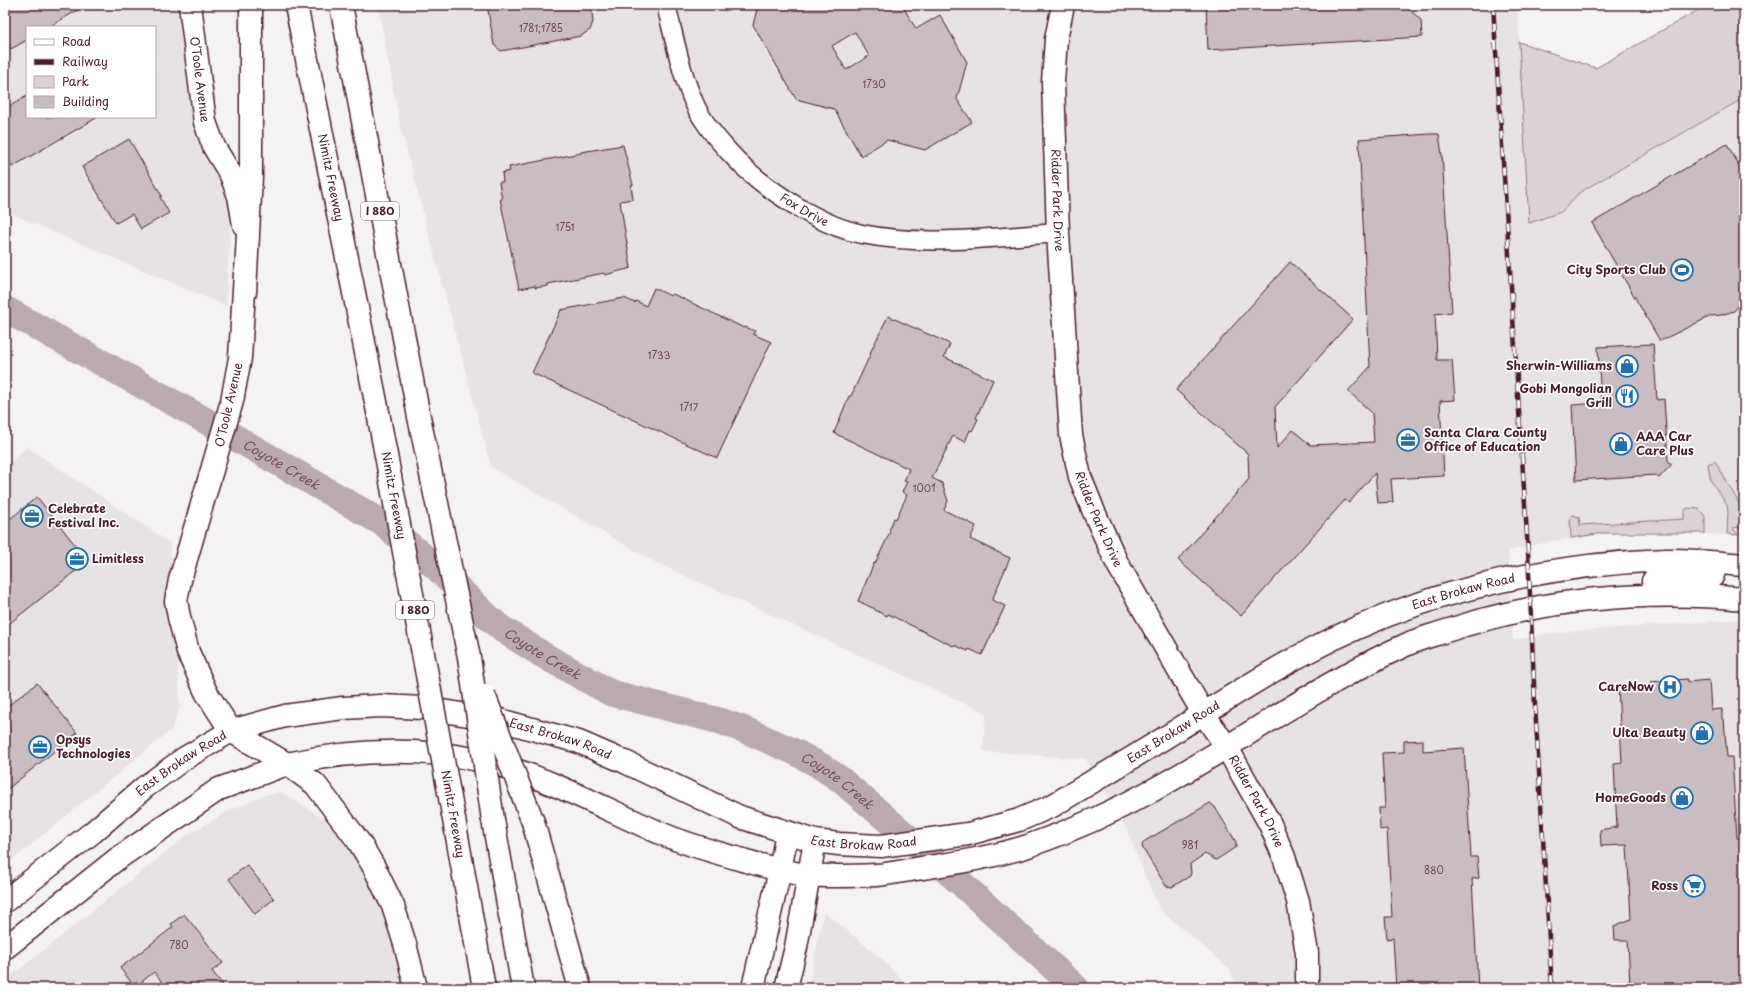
<svg xmlns="http://www.w3.org/2000/svg" width="1749" height="993" font-family="'Playpen Sans',sans-serif">
  <rect width="100%" height="100%" fill="#f4f2f2"/>
  <filter id="ink" filterUnits="userSpaceOnUse"><feTurbulence type="fractalNoise" baseFrequency=".025" numOctaves="2"/><feDisplacementMap in="SourceGraphic" scale="8" xChannelSelector="R" yChannelSelector="G"/><feConvolveMatrix kernelMatrix="1 2 1 2 8 2 1 2 1" color-interpolation-filters="sRGB"/></filter>
  <g filter="url(#ink)">
    <g fill="#e7e2e3" fill-rule="evenodd">
      <path d="M5,5H182L232,186L226,306L5,211ZM27,27H155V117H27Z"/>
      <path d="M378,5H1517L1529,222L1561,212L1580,192L1744,98V536L1668,532L1605,534L1552,541L1508,551L1513,640L1552,633L1744,619V988H1237L1229,968L1159,909L1126,829L1086,759L983,751L986,713L655,562L491,467L401,129Z"/>
      <path d="M27,447L170,543L180,708L171,730L5,866V467Z"/>
      <path d="M281,792L326,820L349,847L377,899L397,954L405,988H5V981L186,836L227,812L265,795Z"/>
      <path d="M824,912L881,958L909,988H808Z"/>
    </g>
    <g fill="#dbd2d5" stroke="#927880">
      <path d="M1707,5H1744V98L1580,192L1561,212L1529,223L1519,42L1596,68Z"/>
      <path d="M1715,461L1744,512V533H1742L1739,527L1733,528L1738,535L1727,534L1728,512L1727,505L1711,481L1708,464Z"/>
      <path d="M1687,508L1699,509L1705,516V533H1604L1571,538L1570,519L1572,515L1579,517L1580,525L1684,519V512Z"/>
    </g>
    <g fill="none" stroke-linecap="round" stroke-linejoin="round">
      <path stroke="#baa9ae" stroke-width="27" id="s1" d="M5,309L217,427L381,522L435,566L489,618L502,629L543,655L611,693L720,721L745,730L795,752L819,765L841,780L962,884L1076,988"/>
    </g>
    <g fill="#cabdc1" stroke="#4a1f2b" fill-rule="evenodd">
      <path d="M5,5H86L49,27H27V40L11,49L5,39Z"/>
      <path d="M487,5H591L593,22L590,30L581,36L501,51L494,45Z"/>
      <path d="M758,5H902L916,29L940,15L967,62L957,99L972,122L925,150L887,140L861,156L834,109L796,99L753,25ZM855,32L869,56L846,70L832,46Z"/>
      <path d="M1206,5H1404L1421,20L1422,37L1208,50Z"/>
      <path d="M27,96V117H98L12,167L5,156V109Z"/>
      <path d="M1430,134H1439L1442,155L1452,312L1435,314L1437,360H1452L1455,400L1440,401L1444,476L1391,479L1393,502L1378,503L1375,473L1349,503L1345,500L1241,616L1178,560L1249,479L1248,454L1176,390L1290,262L1353,319L1275,407L1277,448L1293,430L1310,445L1374,442L1372,413L1348,391L1370,367L1359,139Z"/>
      <path d="M129,139L162,196L160,197L169,213L141,229L132,214L116,223L82,167Z"/>
      <path d="M1727,144L1744,174V299L1734,311L1721,315L1711,316L1660,341L1592,223Z"/>
      <path d="M623,145L633,185H631L633,199L620,201L631,268L605,275L604,273L548,284V286L535,288V286L519,289L500,199H502L499,182H503L502,173L510,171L509,167L581,153V152Z"/>
      <path d="M654,288L671,296L673,294L744,328L745,327L755,331L753,334L771,342L717,458L532,373L561,310L624,298L635,303L636,301L646,306Z"/>
      <path d="M888,316L950,344L944,357L993,380L976,418L978,419L972,431L970,430L965,442L953,436L932,478L942,483L948,501L944,510L976,526L970,539L1010,558L992,600L1005,606L982,655L969,649L968,651L954,645L953,646L888,614L887,616L875,610V609L858,601L874,563L875,564L890,532L889,531L894,518L896,519L907,495L902,492L907,482L904,481L909,469L834,433L849,396H851L871,353H870Z"/>
      <path d="M1653,344L1657,400L1664,399L1668,461L1672,464L1659,478L1655,475L1576,480L1572,405L1601,403L1598,347Z"/>
      <path d="M37,497L88,561L5,627V523Z"/>
      <path d="M1687,679V682L1709,680L1711,710L1722,709V719H1724L1727,757H1732L1737,838H1744V988H1630L1628,940H1615L1614,926L1631,919L1627,845L1601,846L1600,830L1617,827L1614,764L1622,763L1618,687L1650,685V682Z"/>
      <path d="M37,683L77,733L5,791V708Z"/>
      <path d="M1423,740V751L1464,748L1471,857H1477L1479,878L1472,879L1478,988H1396L1393,938L1387,939L1385,917H1392L1387,829L1380,830L1379,808H1385L1382,753L1404,752V741Z"/>
      <path d="M1210,803L1215,807L1236,842V847L1216,860L1205,854L1190,864L1191,873L1190,876L1172,887L1166,886L1143,849L1142,845L1145,841Z"/>
      <path d="M247,865L274,899L255,914L229,879Z"/>
      <path d="M184,914L223,963L212,971L225,988H167L154,972L135,987L120,968L173,927L171,924Z"/>
    </g>
    <g fill="none" stroke-linecap="round" stroke-linejoin="round">
      <g stroke="#4a1f2b" stroke-width="21">
        <g id="street">
          <path id="s2" d="M666,5C675,40 681,76 697,109C710,134 742,168 765,185C794,206 827,227 862,234C926,247 993,237 1058,233"/>
        </g>
      </g>
      <g stroke="#4a1f2b" stroke-width="25">
        <g id="secondary">
          <path id="s3" d="M190,5L205,122L214,147L231,175L239,196L244,225"/>
          <path id="s4" d="M1063,5L1056,39L1053,82L1058,233L1071,435L1080,477L1094,512L1117,563L1203,713L1226,746L1270,824L1284,857L1298,901L1307,953V988"/>
          <path d="M245,273L240,358L232,401L180,580L176,601L179,617L188,652L206,692L231,731L287,764"/>
          <path id="s5" d="M5,901L93,832L145,787L185,758L231,731"/>
          <path d="M5,948L117,859L219,789L287,764"/>
        </g>
      </g>
      <g stroke="#4a1f2b" stroke-width="25">
        <g id="primary">
          <path d="M1653,581H1704L1712,577L1717,563"/>
          <path id="s6" d="M231,731L285,716L343,708L381,706L423,708L500,720L579,742L625,762L740,817L815,841L839,844L881,846L968,834L1019,820L1052,806C1093,781 1134,757 1174,732C1218,705 1261,676 1307,652C1418,593 1540,565 1665,560C1691,559 1718,563 1744,565"/>
          <path d="M287,764C359,748 438,746 509,768C560,784 609,811 658,832C684,844 712,851 739,859C761,865 783,872 807,875C828,877 855,876 876,875C891,874 907,870 922,868C958,863 994,857 1028,846C1071,831 1115,811 1155,789C1241,742 1320,683 1410,643C1422,638 1434,635 1446,631C1542,599 1644,590 1744,599"/>
        </g>
      </g>
      <g stroke="#4a1f2b" stroke-width="25">
        <g id="highway">
          <path id="s7" d="M296,5L377,407"/>
          <path d="M341,5L419,417"/>
          <path d="M245,292L251,176V5"/>
          <path d="M287,764L315,784L359,842L374,867L393,906L405,944L416,988"/>
          <path d="M453,814L484,988"/>
          <path d="M493,820L523,988"/>
          <path d="M533,822L580,988"/>
          <path d="M753,988L780,870L787,833"/>
          <path d="M786,988L796,947L815,841"/>
        </g>
      </g>
      <use href="#street" stroke="#fff" stroke-width="18"/>
      <use href="#secondary" stroke="#fff" stroke-width="22"/>
      <use href="#primary" stroke="#fff" stroke-width="22"/>
      <use href="#highway" stroke="#fff" stroke-width="22"/>
      <g stroke="#4a1f2b" stroke-width="4.5">
        <path id="rail" d="M1493,5L1528,551L1535,705L1552,988"/>
      </g>
      <use href="#rail" stroke="#fff" stroke-width="3" stroke-dasharray="9" stroke-linecap="butt"/>
      <g stroke="#4a1f2b" stroke-width="25" stroke-linecap="butt">
        <g id="highway-bridge">
          <path id="s8" d="M377,407L453,814"/>
          <path d="M419,417L469,657L493,820"/>
          <path d="M484,695L533,822"/>
        </g>
      </g>
      <use href="#highway-bridge" stroke="#fff" stroke-width="22"/>
    </g>
  </g>
  <defs>
    <g id="stadium-ring" transform="scale(1.15)"><circle r="9.5" fill="#fff" stroke="#1f6fb2" stroke-width="1.5"/><path d="M0-5a6.5 5 0 1 0 0 10a6.5 5 0 1 0 0-10ZM-3.5-1.8h7v3.6h-7Z" fill="#1f6fb2"/></g>
    <g id="shop-ring" transform="scale(1.15)"><circle r="9.5" fill="#fff" stroke="#1f6fb2" stroke-width="1.5"/><path d="M-5-2.5h2.3a2.7 3.5 0 0 1 5.4 0H5L5.5 6h-11ZM-1.5-2.5h3a1.5 2.3 0 0 0-3 0Z" fill="#1f6fb2"/></g>
    <g id="restaurant-ring" transform="scale(1.15)"><circle r="9.5" fill="#fff" stroke="#1f6fb2" stroke-width="1.5"/><path d="M-5-6h1v4h1v-4h1v4h1v-4h1v5L-1.5 .5V6h-2V.5L-5-1ZM5-6V6H3V1.5H1.5Q1.5-4 5-6Z" fill="#1f6fb2"/></g>
    <g id="office-ring" transform="scale(1.15)"><circle r="9.5" fill="#fff" stroke="#1f6fb2" stroke-width="1.5"/><path d="M-6-3h4V-5.5h4V-3h4V5H-6ZM-1-4.5V-3h2v-1.5ZM-6 0V1H6V0Z" fill="#1f6fb2"/></g>
    <g id="hospital-ring" transform="scale(1.15)"><circle r="9.5" fill="#fff" stroke="#1f6fb2" stroke-width="1.5"/><path d="M-5-5h3v3.5h4V-5h3V5h-3V1.5h-4V5h-3Z" fill="#1f6fb2"/></g>
    <g id="supermarket-ring" transform="scale(1.15)"><circle r="9.5" fill="#fff" stroke="#1f6fb2" stroke-width="1.5"/><path d="M-6-5.5h2.5l.6 2H6L4.5 2H-2.5L-4.4-4H-6ZM-1.5 3.2a1.3 1.3 0 1 0 .1 0ZM3 3.2a1.3 1.3 0 1 0 .1 0Z" fill="#1f6fb2"/></g>
  </defs>
  <g fill-rule="evenodd">
    <use href="#stadium-ring" x="1682" y="270"/>
    <use href="#shop-ring" x="1627" y="366"/>
    <use href="#restaurant-ring" x="1627" y="396"/>
    <use href="#office-ring" x="1408" y="440"/>
    <use href="#shop-ring" x="1621" y="444"/>
    <use href="#office-ring" x="32" y="516"/>
    <use href="#office-ring" x="77" y="559"/>
    <use href="#hospital-ring" x="1670" y="687"/>
    <use href="#shop-ring" x="1702" y="733"/>
    <use href="#office-ring" x="40" y="747"/>
    <use href="#shop-ring" x="1682" y="798"/>
    <use href="#supermarket-ring" x="1694" y="886"/>
  </g>
  <g text-anchor="middle" stroke-width="3.5" stroke-linejoin="round" paint-order="stroke">
    <g font-size="10" fill="#6a4650">
      <text x="541" y="32">1781;1785</text>
      <text x="874" y="88">1730</text>
      <text x="565" y="231">1751</text>
      <text x="659" y="359">1733</text>
      <text x="689" y="411">1717</text>
      <text x="924" y="492">1001</text>
      <text x="1190" y="849">981</text>
      <text x="1434" y="874">880</text>
      <text x="179" y="949">780</text>
    </g>
    <g fill="#fff" stroke="#80626b" stroke-width="1">
      <rect x="361" y="202" width="38" height="18" rx="3"/>
      <rect x="396" y="601" width="38" height="18" rx="3"/>
    </g>
    <g font-size="11" font-weight="bold" fill="#4a1f2b">
      <text x="380" y="215">I 880</text>
      <text x="415" y="614">I 880</text>
    </g>
    <g font-size="12" fill="#4a1f2b" stroke="#fff">
      <text dy="4" stroke="none"><textPath href="#s3" startOffset="75">O’Toole Avenue</textPath></text>
      <text dy="4" stroke="none"><textPath href="#s7" startOffset="176">Nimitz Freeway</textPath></text>
      <text dy="4" stroke="none"><textPath href="#s4" startOffset="196">Ridder Park Drive</textPath></text>
      <text dy="4" stroke="none"><textPath href="#s2" startOffset="258">Fox Drive</textPath></text>
      <text transform="translate(229 405) rotate(-77)" y="4">O’Toole Avenue</text>
      <text dy="4" stroke="none"><textPath href="#s8" startOffset="90">Nimitz Freeway</textPath></text>
      <text dy="4" stroke="none"><textPath href="#s4" startOffset="520">Ridder Park Drive</textPath></text>
      <text dy="4" stroke="none"><textPath href="#s6" startOffset="1320">East Brokaw Road</textPath></text>
      <text dy="4" stroke="none"><textPath href="#s6" startOffset="996">East Brokaw Road</textPath></text>
      <text dy="4" stroke="none"><textPath href="#s6" startOffset="336">East Brokaw Road</textPath></text>
      <text dy="4" stroke="none"><textPath href="#s5" startOffset="224">East Brokaw Road</textPath></text>
      <text dy="4" stroke="none"><textPath href="#s4" startOffset="844">Ridder Park Drive</textPath></text>
      <text transform="translate(453 814) rotate(80)" y="4">Nimitz Freeway</text>
      <text dy="4" stroke="none"><textPath href="#s6" startOffset="660">East Brokaw Road</textPath></text>
    </g>
    <g font-size="12" font-weight="bold" fill="#4a1f2b" stroke="#fff" text-anchor="end">
      <text x="1666" y="274">City Sports Club</text>
      <text x="1612" y="370">Sherwin-Williams</text>
      <text x="1612" y="393">Gobi Mongolian<tspan x="1612" dy="14">Grill</tspan></text>
      <text x="1424" y="437" text-anchor="start">Santa Clara County<tspan x="1424" dy="14">Office of Education</tspan></text>
      <text x="1636" y="441" text-anchor="start">AAA Car<tspan x="1636" dy="14">Care Plus</tspan></text>
      <text x="48" y="513" text-anchor="start">Celebrate<tspan x="48" dy="14">Festival Inc.</tspan></text>
      <text x="92" y="563" text-anchor="start">Limitless</text>
      <text x="1654" y="691">CareNow</text>
      <text x="1686" y="737">Ulta Beauty</text>
      <text x="56" y="744" text-anchor="start">Opsys<tspan x="56" dy="14">Technologies</tspan></text>
      <text x="1666" y="802">HomeGoods</text>
      <text x="1678" y="890">Ross</text>
    </g>
    <g font-size="13" font-style="italic" fill="#714f59" stroke="#fff">
      <text dy="5" stroke="none"><textPath href="#s1" startOffset="317">Coyote Creek</textPath></text>
      <text dy="5" stroke="none"><textPath href="#s1" startOffset="641">Coyote Creek</textPath></text>
      <text dy="5" stroke="none"><textPath href="#s1" startOffset="965">Coyote Creek</textPath></text>
    </g>
  </g>
  <rect width="1749" height="993" fill="none" stroke="#fff" stroke-width="20"/>
  <rect x="10" y="10" width="1729" height="973" fill="none" stroke="#4a1f2b" stroke-width="1.5" filter="url(#ink)"/>
  <rect x="26" y="26" width="130" height="92" fill="#ffffff" stroke="#b7a5aa"/>
  <rect x="34" y="39" width="20" height="6" fill="#ffffff" stroke="#b7a5aa"/>
  <text x="62" y="46" font-size="12" fill="#4a1f2b">Road</text>
  <rect x="34" y="59" width="20" height="6" fill="#4a1f2b" stroke="#b7a5aa"/>
  <text x="62" y="66" font-size="12" fill="#4a1f2b">Railway</text>
  <rect x="34" y="76" width="20" height="12" fill="#dbd2d5" stroke="#b7a5aa"/>
  <text x="62" y="86" font-size="12" fill="#4a1f2b">Park</text>
  <rect x="34" y="96" width="20" height="12" fill="#cabdc1" stroke="#b7a5aa"/>
  <text x="62" y="106" font-size="12" fill="#4a1f2b">Building</text>
</svg>
